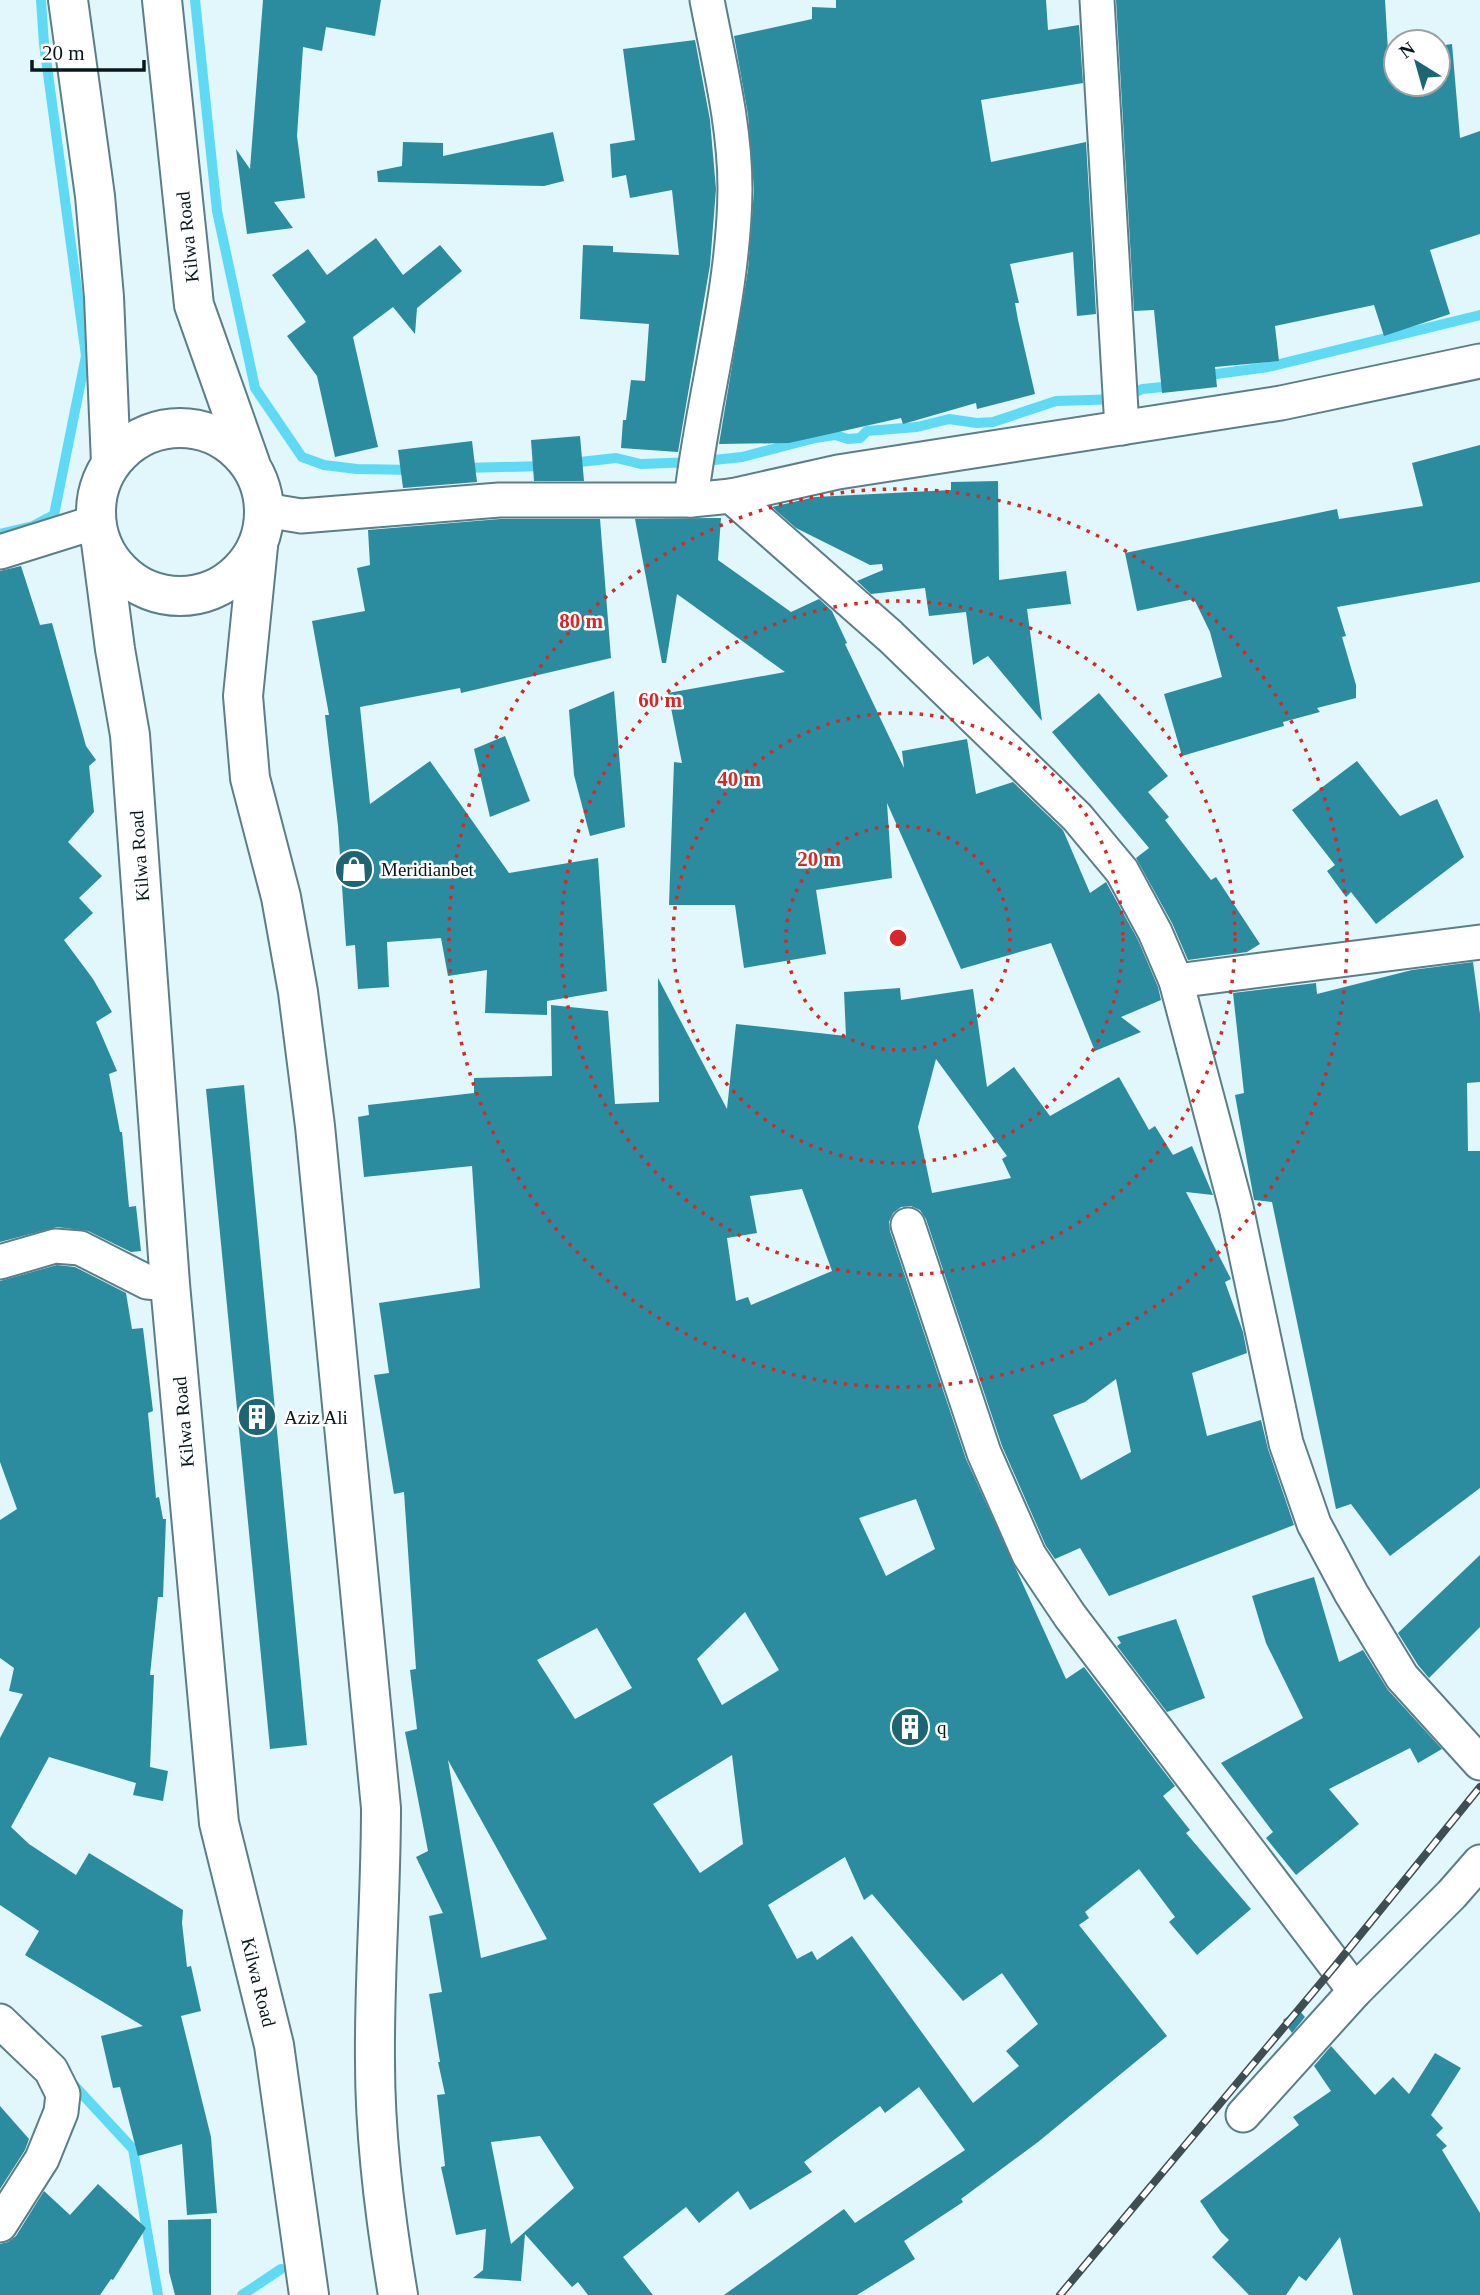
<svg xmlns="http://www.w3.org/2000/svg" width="1480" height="2295" font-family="'Times New Roman',serif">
  <rect width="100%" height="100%" fill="#e1f7fc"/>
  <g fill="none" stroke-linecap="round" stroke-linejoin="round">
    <g stroke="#5fdaf4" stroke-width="10">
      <path d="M195,0L217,211L255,388L302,457L324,465L357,469L415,470"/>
      <path d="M1201,376L1268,367L1480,315"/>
      <path d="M571,463L616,458L641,464L695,462L742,457L815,438L835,435L848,439L860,438L867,431L917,427L949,419L977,423L993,422L1056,401L1121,399L1142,389L1173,386"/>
      <path d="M463,468L545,466"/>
      <path d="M0,534L33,526L54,515L86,356L44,44L41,0"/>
      <path d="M70,2081L133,2149L158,2295"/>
      <path d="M242,2295L281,2269"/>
    </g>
  </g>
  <g fill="#2b8ca0" fill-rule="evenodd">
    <path d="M263,0H381L375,36L326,27L322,51L303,47L297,136L305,198L274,202L293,228L247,234L236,149L250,169Z"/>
    <path d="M836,0H1046L1048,30L1079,25L1083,83L981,100L991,162L1086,142L1096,314L1077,316L1073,252L1010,264L1019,303H1015L1018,320L1035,394L977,409L976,403L903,424L901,418L789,443L719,444L748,270L754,190L748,115L734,36L812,19V7L836,8Z"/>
    <path d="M1116,0H1385L1388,51L1396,50V84H1438V46L1452,44L1460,138L1480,131V234L1430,250L1450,314L1384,336L1374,305L1275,326L1279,361L1215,367L1217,387L1162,393L1154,310L1134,311Z"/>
    <path d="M695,40L710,120L716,189L710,265L678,452L621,448L623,420H626L631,380L645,381L649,324L580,319L583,245L613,246V252L679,255L672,190L630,198L626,175L612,178L610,144L635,140L623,49Z"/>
    <path d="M553,132L564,181L544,186L378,182L377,171L402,166L403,142L443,143V156Z"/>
    <path d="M376,238L403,275L440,245L462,271L417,308L415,334L393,307L353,337L378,447L335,457L317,376L287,336L306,322L272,275L308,249L327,275Z"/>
    <path d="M580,436L584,481H534L531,440Z"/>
    <path d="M472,441L477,482L403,488L398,450Z"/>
    <path d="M1480,445V582L1337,607L1346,636L1342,637L1356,685V698L1317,708L1320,712L1283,722L1284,726L1182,756L1164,694L1222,677L1210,632L1194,599L1137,611L1125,553L1337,509L1339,519L1423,506L1412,463Z"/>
    <path d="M998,481L999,580L1066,571L1071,604L1027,609L1042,721L988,656L973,665L966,612L929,616L925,588L871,594L857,581L883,570L882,564L870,565L796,528L772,507L815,497L951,490V482Z"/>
    <path d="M709,518H721L718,560L791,612L819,599L832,611L847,643L845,644L904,768L902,751L967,739L976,794L1013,782L1063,830L1090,893L1106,882L1138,940L1158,987L1161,1000L1121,1017L1141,1032L1095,1051L1051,943L961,969L887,803L892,878L816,890L826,954L744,968L735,905H669L674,762L682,763L668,693L785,672L677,594L666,663H662L635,519Z"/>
    <path d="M500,519H600L611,658L461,693L460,688L360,707L370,804L430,761L509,873L598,858L607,991L547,1001V1015L485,1013L487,970L448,976L441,938L387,942L389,987L358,989L355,945L346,946L338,826L325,715H329L312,621L365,611L357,568L370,565L368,530Z"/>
    <path d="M21,566L40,625L52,623L86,746L96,760L89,766L94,812L68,842L102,876L79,898L93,913L64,940L93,979L112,1012L96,1022L117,1071L109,1074L120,1132H122L129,1207L136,1206L141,1251L131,1252L88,1231L57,1227L0,1242V571Z"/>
    <path d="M614,691L625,827L590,836L574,775L569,710Z"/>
    <path d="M1099,693L1168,776L1148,792L1169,817L1165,820L1211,880L1216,877L1260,944L1247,952L1188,960L1172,923L1136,858L1149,848L1052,732Z"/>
    <path d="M505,736L530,801L490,817L474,749Z"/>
    <path d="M1357,761L1400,816L1437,799L1464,857L1376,924L1351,892L1346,897L1327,871L1335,865L1292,810Z"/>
    <path d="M1473,962L1480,1014V1082L1467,1083L1468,1151H1480V1488L1390,1556L1351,1504L1336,1509L1272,1202L1254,1200L1235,1095L1244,1093L1233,993L1316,983L1317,994L1412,970Z"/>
    <path d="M658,978L727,1109L736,1024L846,1036L844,992L900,988L901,1000L973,989L987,1087L1014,1067L1050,1116L1119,1077L1149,1130L1155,1126L1173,1155L1192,1146L1213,1195L1186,1192L1231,1279L1225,1282L1243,1332L1247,1353L1192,1373L1207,1436L1261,1420L1268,1449L1294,1525L1109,1596L1080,1548L1055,1559L1046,1546L1002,1446L926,1219L920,1210L911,1206L901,1207L893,1213L889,1222L890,1231L966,1459L1066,1679L1084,1667L1175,1786L1163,1796L1190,1830L1186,1833L1251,1909L1197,1955L1169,1922L1175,1917L1139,1869L1085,1912L1089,1918L1079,1925L1167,2036L1038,2142L961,2199L963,2202L904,2241L915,2259L857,2295H724L844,2209L855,2223L965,2150L919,2087L885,2113L880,2106L804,2162L812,2172L750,2210L738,2191L699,2223L686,2207L623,2257L653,2295H588L578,2282L572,2287L525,2234L521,2281L473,2278L483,2270L486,2229L456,2235L441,2167L445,2166L437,2095L445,2094L438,2062H440L429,1994L442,1992L429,1916L443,1913L416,1857L428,1851L405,1732L417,1729L410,1670L416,1669L404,1492L394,1494L374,1375L389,1373L379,1303L480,1288L472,1166L364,1177L358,1117L369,1115L368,1105L474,1093V1078L552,1076L551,1005L608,1011L615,1104L659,1102ZM936,1059L1007,1156L1002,1159L1011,1178L932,1193L918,1127ZM802,1189L832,1271L751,1305L748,1297L736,1301L727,1238L757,1233L750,1196ZM1116,1379L1131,1452L1081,1480L1053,1415L1085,1402ZM916,1499L935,1549L886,1576L859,1518ZM745,1612L779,1670L722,1705L697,1659ZM597,1628L632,1688L575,1719L537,1660ZM732,1755L743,1844L700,1873L653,1804ZM448,1760L547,1939L481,1958ZM845,1857L864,1900L872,1894L963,2001L1002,1973L1038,2024L1006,2051L1019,2066L973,2103L852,1936L817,1960L812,1951L797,1959L768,1905ZM540,2136L574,2188L511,2244L491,2142Z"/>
    <path d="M244,1085L307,1745L270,1749L206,1089Z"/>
    <path d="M57,1265L75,1267L126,1293L132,1329L143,1328L153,1411L148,1413L156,1498L159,1497L163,1519H166L163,1597H158L150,1675H154L150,1767L168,1771L163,1801L133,1795L136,1783L49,1757L11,1827L29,1844L76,1875L89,1853L183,1910L182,1923L187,1967L191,1966L201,2011L181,2016L211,2137L217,2213L187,2215L182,2144L138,2156L120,2087L113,2088L101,2036L143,2026L25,1955L39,1931L0,1905V1738L23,1694L9,1691L14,1668L0,1658V1520L17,1509L0,1462V1281Z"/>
    <path d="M1480,1555V1627L1429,1678L1418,1665L1398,1633Z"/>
    <path d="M1314,1577L1339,1662L1363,1650L1388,1690L1442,1749L1418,1763L1410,1748L1329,1789L1359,1824L1296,1875L1266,1838L1273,1832L1221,1763L1303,1718L1266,1643L1252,1596Z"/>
    <path d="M1176,1619L1205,1698L1167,1712L1117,1646L1121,1643L1117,1637Z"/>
    <path d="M1298,2009L1305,2017L1292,2033L1283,2020Z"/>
    <path d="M1331,2046L1375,2095L1393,2077L1409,2094L1435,2053L1461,2068L1431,2115L1443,2128L1436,2135L1447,2146L1442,2150L1480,2213V2295H1353L1340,2237L1306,2281L1299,2276L1286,2295H1249L1212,2257L1229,2240L1221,2232L1200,2201L1299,2125L1293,2117L1331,2091L1314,2066Z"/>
    <path d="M0,2106L29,2139L25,2150L0,2189Z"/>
    <path d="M98,2184L146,2228L113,2280L111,2279L100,2295H0V2244L8,2242L16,2236L44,2191L70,2215Z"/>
    <path d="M211,2219V2295H175L169,2272L168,2220Z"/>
  </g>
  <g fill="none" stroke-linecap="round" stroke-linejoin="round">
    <g stroke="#5c7e86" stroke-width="37">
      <g id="street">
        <path d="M1097,0L1122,428"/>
        <path d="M731,496L890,636L1077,817L1122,871L1155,932L1176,981L1236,1207L1286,1443L1314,1524L1351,1593L1402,1677L1480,1763"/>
        <path d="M691,500C703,396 734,294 735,189C735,125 719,63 707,0"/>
        <path d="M265,510L301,516L499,500H691L731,496L838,472L1281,403L1480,361"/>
        <path d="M0,552L96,522"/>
        <path d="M1176,981L1480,942"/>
        <path d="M908,1225L984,1453L1029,1555L1070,1616L1355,1991"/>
        <path d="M0,1262L55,1246L80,1248L147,1282L170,1284"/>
        <path d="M0,2021L51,2070L63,2094L61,2112L42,2159L0,2225"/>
        <path d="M1243,2115L1355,1991L1452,1894L1480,1862"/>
      </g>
    </g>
    <g stroke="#5c7e86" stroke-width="42">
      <g id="highway">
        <path d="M68,0L95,196L104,297L111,463"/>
        <path d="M162,0L194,305L250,463"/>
        <circle cx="180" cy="512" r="84"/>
        <path d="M101,542L115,649L130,735L170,1284L219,1823L274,2045L309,2295"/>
        <path d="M258,546L243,696L250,778L281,897L298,992L315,1126L381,1808C381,1893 374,1978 375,2063C375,2141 385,2218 398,2295"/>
      </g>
    </g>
    <use href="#street" stroke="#fff" stroke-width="33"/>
    <use href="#highway" stroke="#fff" stroke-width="38"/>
    <g stroke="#3e4e52" stroke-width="8">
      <path id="rail" d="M1060,2295L1335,1966L1480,1787"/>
    </g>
    <use href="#rail" stroke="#fff" stroke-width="5" stroke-dasharray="16" stroke-linecap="butt"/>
  </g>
  <g fill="none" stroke="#d62828" stroke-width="3.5" stroke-dasharray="3.5 7">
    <circle cx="898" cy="938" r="112"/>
    <circle cx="898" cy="938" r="225"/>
    <circle cx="898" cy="938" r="337"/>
    <circle cx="898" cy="938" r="449"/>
  </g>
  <defs>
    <g id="shop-disc" transform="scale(2.0125)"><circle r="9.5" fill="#1d6573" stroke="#fff"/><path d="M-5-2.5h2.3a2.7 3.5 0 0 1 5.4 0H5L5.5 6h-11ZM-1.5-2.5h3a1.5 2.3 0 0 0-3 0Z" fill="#fff"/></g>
    <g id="building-disc" transform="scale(2.0125)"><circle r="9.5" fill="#1d6573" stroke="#fff"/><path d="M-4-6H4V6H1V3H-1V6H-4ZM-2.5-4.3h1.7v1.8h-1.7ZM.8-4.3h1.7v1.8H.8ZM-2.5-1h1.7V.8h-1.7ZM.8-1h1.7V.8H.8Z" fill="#fff"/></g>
  </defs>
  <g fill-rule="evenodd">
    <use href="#shop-disc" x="354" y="869"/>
    <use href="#building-disc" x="257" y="1417"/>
    <use href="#building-disc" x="910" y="1727"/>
  </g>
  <g text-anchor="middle" stroke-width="5" stroke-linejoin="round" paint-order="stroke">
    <g font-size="19" fill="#09171a" stroke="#fff">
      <text transform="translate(187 237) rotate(-96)" y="7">Kilwa Road</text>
      <text transform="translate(139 856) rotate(-94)" y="7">Kilwa Road</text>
      <text transform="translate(183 1422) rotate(-95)" y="7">Kilwa Road</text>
      <text transform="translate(259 1982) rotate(76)" y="7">Kilwa Road</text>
    </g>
    <g font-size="19" fill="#09171a" stroke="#fff" text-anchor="start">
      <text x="381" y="876">Meridianbet</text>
      <text x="284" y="1424">Aziz Ali</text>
      <text x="937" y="1734">q</text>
    </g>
  </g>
  <circle cx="898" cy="938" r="10" fill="#d62828" stroke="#fff" stroke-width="3.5"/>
  <g font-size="21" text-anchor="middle" font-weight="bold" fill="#d62828" stroke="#fff" stroke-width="5" stroke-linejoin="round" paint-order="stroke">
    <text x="581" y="628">80 m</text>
    <text x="660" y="707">60 m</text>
    <text x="739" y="786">40 m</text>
    <text x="819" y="866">20 m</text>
  </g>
  <g transform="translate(1417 63) rotate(323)"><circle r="33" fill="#ffffff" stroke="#9da2a3" stroke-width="2"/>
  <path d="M0-5L12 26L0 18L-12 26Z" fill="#1d6573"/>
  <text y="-10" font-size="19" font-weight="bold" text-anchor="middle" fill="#09171a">N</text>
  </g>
  <path d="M32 60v10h112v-10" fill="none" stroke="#09171a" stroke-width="3.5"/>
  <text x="42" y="60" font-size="21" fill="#09171a" stroke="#ffffff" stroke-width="5" paint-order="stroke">20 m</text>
</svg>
